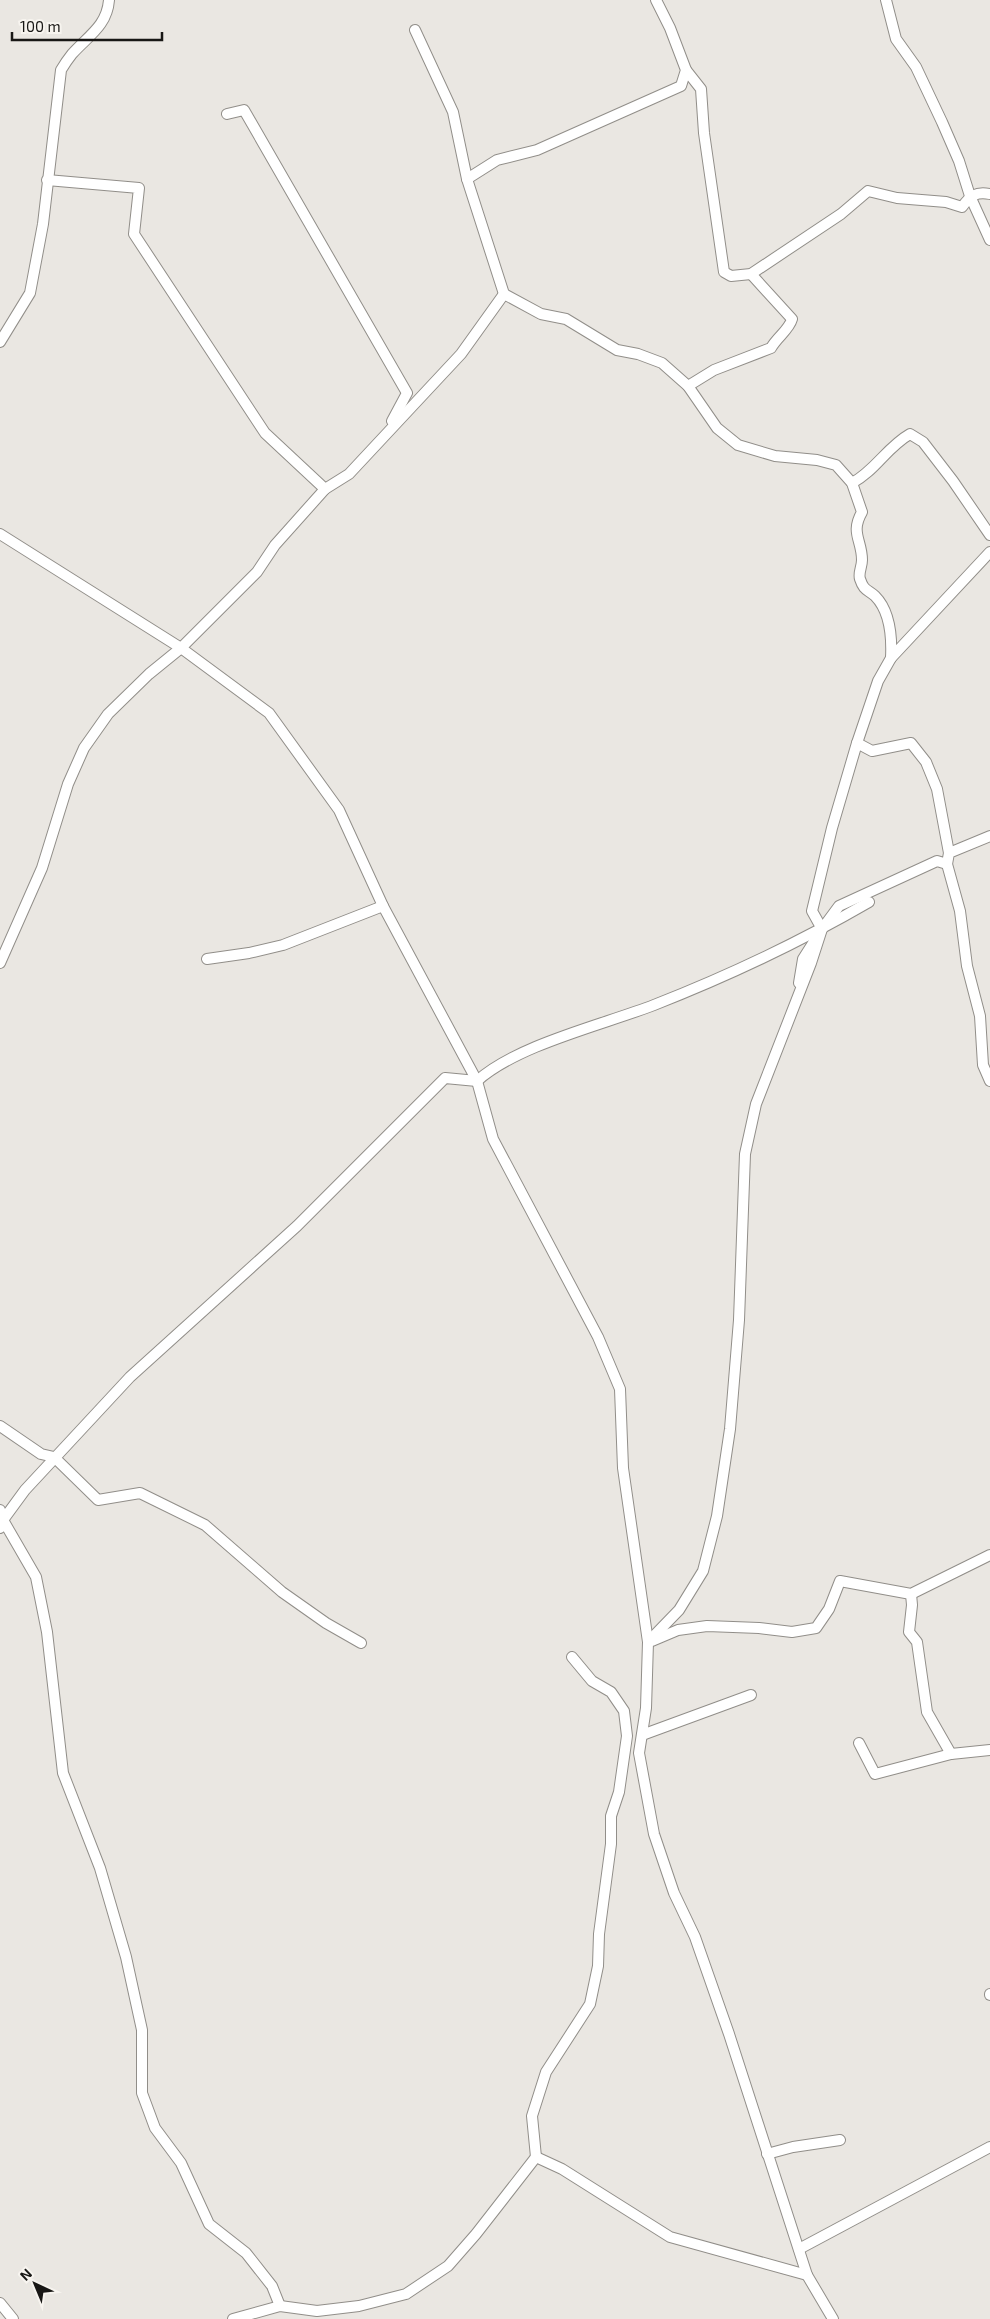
<svg xmlns="http://www.w3.org/2000/svg" width="990" height="2319" font-family="'Exo 2',sans-serif">
  <rect width="100%" height="100%" fill="#eae7e2"/>
  <g fill="none" stroke-linecap="round" stroke-linejoin="round">
    <g stroke="#918e89" stroke-width="12">
      <g id="minor">
        <path d="M886,0L896,39L916,67L942,122L959,161L970,196L990,240"/>
        <path d="M415,30L453,112L467,179L504,294L541,314L566,319L617,350L638,354L662,363L688,386L717,428L738,445L775,456L817,460L836,465L852,483L862,512C850,533 862,540 862,560C862,567 858,573 860,579C864,591 867,589 875,596C891,612 892,638 891,658"/>
        <path d="M686,70L701,89L704,133L724,272L731,276L751,274L841,214L868,191L897,198L946,202L962,207C970,196 976,191 990,194"/>
        <path d="M227,114L244,110L407,393L392,421"/>
        <path d="M467,179L497,160L537,150L681,86L686,70L670,28L656,0"/>
        <path d="M47,180L139,188L134,234L265,433L325,489"/>
        <path d="M0,342L30,293L43,224L61,70C64,65 68,59 72,54C88,36 107,26 109,0"/>
        <path d="M688,386L714,370L771,348C777,337 789,330 792,319L751,274"/>
        <path d="M852,483C875,471 887,447 910,434L923,442L953,481L990,535"/>
        <path d="M0,534L181,648L269,713L339,810L383,906L477,1081L493,1139L598,1337L620,1389L623,1468L648,1642L646,1708L639,1753L654,1834L674,1893L695,1937L729,2034L807,2275L833,2319"/>
        <path d="M857,743L872,751L911,743L926,762L937,789L949,853"/>
        <path d="M947,864L960,911L967,966L980,1016L983,1065L990,1081"/>
        <path d="M207,959L249,953L283,945L383,906"/>
        <path d="M0,963L42,868L68,784L84,748L108,714L149,674L181,648L257,572L275,545L325,489L349,474L461,354L504,294"/>
        <path d="M799,983L803,959L822,929L812,911L832,828L857,743L878,681L891,658L990,552"/>
        <path d="M0,1426L41,1454L54,1457L98,1500L140,1493L205,1525L282,1592L326,1623L361,1643"/>
        <path d="M0,1510L3,1520L36,1577L47,1632L63,1773L100,1868L126,1957L142,2030V2093L155,2128L181,2163L209,2224L246,2253L272,2286L280,2306"/>
        <path d="M0,1528L3,1520L25,1490L130,1377L297,1226L445,1078L477,1081C517,1045 602,1025 654,1005C728,976 800,942 869,902"/>
        <path d="M911,1594L912,1605L909,1632L917,1642L927,1712L951,1754L990,1750"/>
        <path d="M652,1641L678,1630L707,1626L759,1628L792,1632L816,1628L829,1609L840,1581L911,1594L990,1555"/>
        <path d="M648,1642L679,1610L703,1571L717,1516L730,1429L739,1320L745,1154L756,1104L811,963L822,929L839,906L937,861L947,864L949,853L990,836"/>
        <path d="M642,1735L751,1695"/>
        <path d="M859,1743L875,1774L951,1754"/>
        <path d="M990,1994V1995"/>
        <path d="M767,2154L793,2147L840,2140"/>
        <path d="M536,2157L532,2116L546,2072L590,2004L598,1966L599,1934L611,1844V1816L619,1792L627,1736L624,1711L611,1692L592,1681L572,1657"/>
        <path d="M799,2249L990,2147"/>
        <path d="M0,2303L13,2319"/>
        <path d="M233,2319L280,2306L317,2311L359,2306L406,2294L448,2266L476,2234L536,2157L562,2169L670,2237L807,2275"/>
      </g>
    </g>
    <use href="#minor" stroke="#fff" stroke-width="10"/>
  </g>
  <g transform="translate(35 2284) rotate(316)" stroke="#f7f4ef" stroke-width="4" paint-order="stroke">
  <path d="M0-4L9 19L0 12L-9 19Z" fill="#181715"/>
  <text y="-8" font-size="14" font-weight="bold" text-anchor="middle" fill="#181715">N</text>
  </g>
  <path d="M12 32v8h150v-8" fill="none" stroke="#181715" stroke-width="2.5"/>
  <text x="20" y="32" font-size="15" fill="#181715" stroke="#f7f4ef" stroke-width="4" paint-order="stroke">100 m</text>
</svg>
